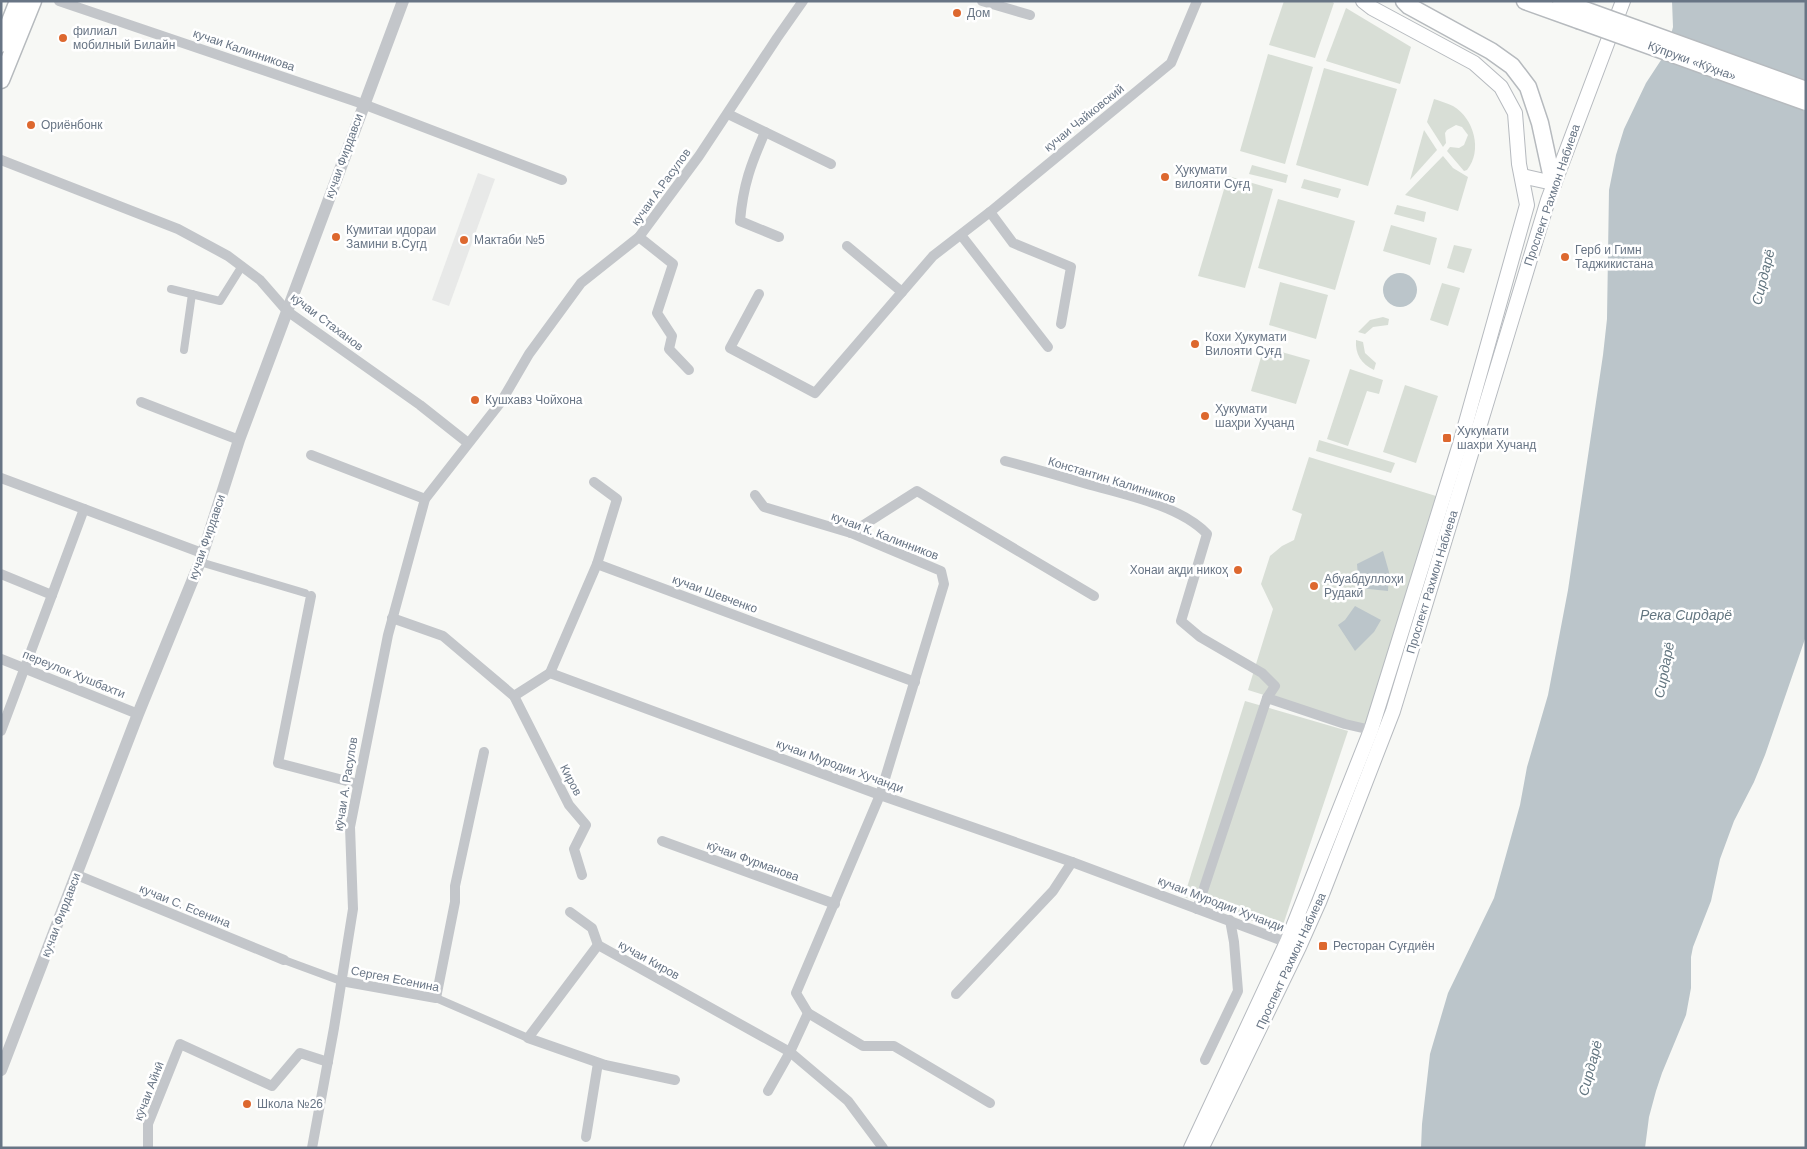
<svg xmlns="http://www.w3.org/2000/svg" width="1807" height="1149" font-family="Arial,sans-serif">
  <rect width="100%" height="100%" fill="#f7f8f5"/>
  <path fill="#e8e9e8" d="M478,173L495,179L449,306L432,300Z"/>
  <g fill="#d8ded6">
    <path d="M1284,1H1331L1334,3L1315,58L1269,45Z"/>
    <path d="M1346,8L1411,47L1400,84L1326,61Z"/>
    <path d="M1268,54L1313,67L1285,164L1240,151Z"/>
    <path d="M1324,68L1397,89L1368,186L1296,165Z"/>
    <path d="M1434,99C1440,101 1447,103 1453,106C1474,118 1483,151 1467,170L1464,171L1447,151L1450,147L1459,148L1464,145L1468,135L1462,127L1456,125L1447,130L1445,133L1446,143L1443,147L1427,122Z"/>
    <path d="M1424,130L1437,150L1410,180Z"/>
    <path d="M1443,156L1453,168L1468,177L1458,211L1405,195Z"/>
    <path d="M1252,165L1288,175L1286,183L1249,174Z"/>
    <path d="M1228,176L1273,189L1245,288L1198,276Z"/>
    <path d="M1304,179L1341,189L1338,198L1301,188Z"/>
    <path d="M1278,199L1355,221L1335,290L1258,268Z"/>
    <path d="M1397,205L1426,212L1424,222L1394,214Z"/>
    <path d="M1391,225L1437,238L1430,265L1383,251Z"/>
    <path d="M1454,245L1472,249L1464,273L1447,268Z"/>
    <path d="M1280,282L1328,295L1316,339L1269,325Z"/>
    <path d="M1442,283L1460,288L1448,326L1430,320Z"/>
    <path d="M1383,317L1389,319L1388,325L1373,327L1365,334L1358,332L1370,320Z"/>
    <path d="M1356,340L1363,342L1365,353L1376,363L1374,370C1361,364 1355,354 1356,340Z"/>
    <path d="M1264,347L1310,360L1296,404L1251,391Z"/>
    <path d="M1350,369L1383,380L1379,394L1367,391L1348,446L1327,439Z"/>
    <path d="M1405,385L1438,396L1416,463L1383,452Z"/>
    <path d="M1319,440L1395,463L1391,473L1316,451Z"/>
    <path d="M1309,457L1436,496L1365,726L1248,690L1273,609L1261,584L1270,556L1282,546L1294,540L1302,514L1292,510Z"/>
    <path d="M1245,701L1348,731L1281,931L1184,897Z"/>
  </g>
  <g fill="#bbc5ca">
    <path d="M1672,1H1806V636L1765,755L1754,782L1734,821L1720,859L1711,901L1693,947L1691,957V988L1686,1015L1662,1073L1656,1091L1649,1117L1645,1148H1421L1422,1124L1430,1054L1448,993L1494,898L1520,805L1527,767L1548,695L1568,590L1603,355L1607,319L1609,190L1616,155L1624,129L1646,83L1665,54L1668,46L1673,27Z"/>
    <circle cx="1400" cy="290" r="17"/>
    <path d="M1383,551L1389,572L1388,591L1359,588L1357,564Z"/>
    <path d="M1355,606L1381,620L1374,632L1355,651L1338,625L1345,620Z"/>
  </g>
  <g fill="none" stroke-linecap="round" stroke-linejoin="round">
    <g stroke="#b6babf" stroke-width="16">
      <g id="secondary">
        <path d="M1522,176L1553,183"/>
        <path d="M1204,1143L1299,947L1319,902L1393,711L1548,200L1623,1"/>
        <path d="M1191,1148L1287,942L1371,730L1460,444L1527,205L1519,164L1515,113L1501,87L1474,63L1372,8L1363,1"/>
      </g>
    </g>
    <g stroke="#b6babe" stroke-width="19">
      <g id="primary">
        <path d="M1404,1L1409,6L1491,51L1512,66L1528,87L1540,123L1553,183"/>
        <path d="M1525,1L1578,20"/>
        <path d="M1561,1L1582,9"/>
        <path d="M1,44L18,1"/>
        <path d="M1,80L33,1"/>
      </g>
    </g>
    <g stroke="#c3c6ca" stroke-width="8">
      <path d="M171,289L220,301L242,266"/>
      <path d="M184,350L192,294"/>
      <path d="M200,562L305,593"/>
      <path d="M284,960L341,981"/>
      <path d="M436,998L528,1038"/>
    </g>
    <g stroke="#c3c6ca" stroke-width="10">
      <path d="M59,1L363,104L562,180"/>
      <path d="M982,1L1030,15"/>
      <path d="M728,114L831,164"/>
      <path d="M765,132C751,164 743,185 740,221L779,237"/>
      <path d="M1,160L178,229L228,256L260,280L287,311L420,405L468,443"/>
      <path d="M990,212L1013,243L1071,267L1061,324"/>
      <path d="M961,235L1048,347"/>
      <path d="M639,237L673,264L657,313L672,336L669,349L689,370"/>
      <path d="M847,246L902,292"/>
      <path d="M759,294L730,348L815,393L933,256L990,212L1171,63L1197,1"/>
      <path d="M141,402L239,440"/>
      <path d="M311,455L425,499"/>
      <path d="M1005,461C1032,468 1060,476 1087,484C1124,494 1181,506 1207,534L1181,621L1200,637L1262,673L1275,686L1267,698L1197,909"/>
      <path d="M1,478L84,509"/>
      <path d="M594,482L617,499L597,564L915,682"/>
      <path d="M755,495L764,507L851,533L941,571L944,584L880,795L796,993L808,1013"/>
      <path d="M851,533L917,491L1094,596"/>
      <path d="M1,574L52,595L1,731"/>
      <path d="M52,595L84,509L202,553"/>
      <path d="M311,596L278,763L358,784"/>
      <path d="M392,618L443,636L514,696L550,673L880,795L1072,862L1291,944"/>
      <path d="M1,659L138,714"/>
      <path d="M550,673L597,564"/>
      <path d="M514,696L569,805L586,825L574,849L582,875"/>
      <path d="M1267,698L1345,724L1371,730"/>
      <path d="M662,841L835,904"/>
      <path d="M77,875L284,960"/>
      <path d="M570,912L592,928L598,945"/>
      <path d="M341,981L436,998L455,902V886L484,752"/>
      <path d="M956,994L1053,891L1072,862"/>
      <path d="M1205,1060L1238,991L1234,942L1230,920"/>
      <path d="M675,1080L605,1065L528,1038L598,945L790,1052L848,1101L883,1148"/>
      <path d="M768,1091L790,1052L808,1013L863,1046H894L990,1103"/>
      <path d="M586,1137L598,1063"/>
      <path d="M148,1148V1124L180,1044L272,1086L300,1053L328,1062"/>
      <path d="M312,1148L334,1028L353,909L350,827L388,635L425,499L501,402L529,354L581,283L639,237L699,156L777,38L803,1"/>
    </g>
    <path stroke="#c3c6ca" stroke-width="12" d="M1,1070L138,714L200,562L239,440L403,1"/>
    <use href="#secondary" stroke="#fff" stroke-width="14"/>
    <use href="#primary" stroke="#fff" stroke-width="16"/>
    <g stroke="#b6babe" stroke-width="19" stroke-linecap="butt">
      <g id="primary-bridge">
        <path d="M1582,9L1806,90"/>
        <path d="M1578,20L1806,102"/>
      </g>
    </g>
    <use href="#primary-bridge" stroke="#fff" stroke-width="16"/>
  </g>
  <g fill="#dd682f" stroke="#fff" stroke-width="2">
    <circle cx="957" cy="13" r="5"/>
    <circle cx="63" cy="38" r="5"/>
    <circle cx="31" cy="125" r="5"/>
    <circle cx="1165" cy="177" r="5"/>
    <circle cx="336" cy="237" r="5"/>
    <circle cx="464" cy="240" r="5"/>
    <circle cx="1565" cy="257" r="5"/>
    <circle cx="1195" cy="344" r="5"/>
    <circle cx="475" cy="400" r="5"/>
    <circle cx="1205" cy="416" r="5"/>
    <rect x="1442" y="433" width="10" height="10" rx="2.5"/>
    <circle cx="1238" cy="570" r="5"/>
    <circle cx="1314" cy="586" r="5"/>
    <rect x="1318" y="941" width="10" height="10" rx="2.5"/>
    <circle cx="247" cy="1104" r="5"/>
  </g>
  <g text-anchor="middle" stroke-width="5" stroke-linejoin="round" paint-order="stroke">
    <g font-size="12" fill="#687585" stroke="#fff" text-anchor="start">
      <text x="967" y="17">Дом</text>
      <text x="73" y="35">филиал<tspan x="73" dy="14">мобилный Билайн</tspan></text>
      <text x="41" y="129">Ориёнбонк</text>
      <text x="1175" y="174">Ҳукумати<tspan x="1175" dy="14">вилояти Суғд</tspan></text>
      <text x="346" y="234">Кумитаи идораи<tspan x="346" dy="14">Замини в.Сугд</tspan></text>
      <text x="474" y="244">Мактаби №5</text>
      <text x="1575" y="254">Герб и Гимн<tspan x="1575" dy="14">Таджикистана</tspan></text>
      <text x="1205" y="341">Кохи Ҳукумати<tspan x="1205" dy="14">Вилояти Суғд</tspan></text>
      <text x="485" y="404">Кушхавз Чойхона</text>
      <text x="1215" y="413">Ҳукумати<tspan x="1215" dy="14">шаҳри Хуҷанд</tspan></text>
      <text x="1457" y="435">Хукумати<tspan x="1457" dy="14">шахри Хучанд</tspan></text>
      <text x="1228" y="574" text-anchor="end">Хонаи ақди никоҳ</text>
      <text x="1324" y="583">Абуабдуллоҳи<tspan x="1324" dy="14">Рудакӣ</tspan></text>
      <text x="1333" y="950">Ресторан Суғдиён</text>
      <text x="257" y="1108">Школа №26</text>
    </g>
    <g font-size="12" fill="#687585" stroke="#fff">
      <text transform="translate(244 50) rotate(19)" y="4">кучаи Калинникова</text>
      <text transform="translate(1692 61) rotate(20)" y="4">Кӯпруки «Кӯҳна»</text>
      <text transform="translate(1084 118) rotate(-39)" y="4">кучаи Чайковский</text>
      <text transform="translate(344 156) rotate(-70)" y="4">кучаи Фирдавси</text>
      <text transform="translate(661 187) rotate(-54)" y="4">кучаи А.Расулов</text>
      <text transform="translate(1552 195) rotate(-71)" y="4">Проспект Рахмон Набиева</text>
      <text transform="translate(327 322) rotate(37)" y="4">кӯчаи Стаханов</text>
      <text transform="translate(1112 480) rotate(17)" y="4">Константин Калинников</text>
      <text transform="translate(885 536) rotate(21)" y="4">кучаи К. Калинников</text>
      <text transform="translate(207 537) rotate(-71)" y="4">кучаи Фирдавси</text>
      <text transform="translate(1432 582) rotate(-73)" y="4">Проспект Рахмон Набиева</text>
      <text transform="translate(715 594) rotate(20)" y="4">кучаи Шевченко</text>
      <text transform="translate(74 674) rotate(22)" y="4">переулок Хушбахти</text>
      <text transform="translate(840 766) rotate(20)" y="4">кучаи Муродии Хучанди</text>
      <text transform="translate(571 780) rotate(63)" y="4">Киров</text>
      <text transform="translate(346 784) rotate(-81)" y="4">кӯчаи А. Расулов</text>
      <text transform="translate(753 861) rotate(20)" y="4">кӯчаи Фурманова</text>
      <text transform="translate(1221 904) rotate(21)" y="4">кучаи Муродии Хучанди</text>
      <text transform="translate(185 906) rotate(22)" y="4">кучаи С. Есенина</text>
      <text transform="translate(61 915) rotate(-69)" y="4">кучаи Фирдавси</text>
      <text transform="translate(649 960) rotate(29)" y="4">кучаи Киров</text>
      <text transform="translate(1291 961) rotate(-65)" y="4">Проспект Рахмон Набиева</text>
      <text transform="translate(395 979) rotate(11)" y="4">Сергея Есенина</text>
      <text transform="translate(149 1091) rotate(-69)" y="4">кӯчаи Айнӣ</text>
    </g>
    <g font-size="14" font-style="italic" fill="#637680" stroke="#fff">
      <text transform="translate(1763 277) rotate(-76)" y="5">Сирдарё</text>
      <text x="1686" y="620">Река Сирдарё</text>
      <text transform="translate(1664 670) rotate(-79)" y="5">Сирдарё</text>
      <text transform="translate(1590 1068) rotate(-75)" y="5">Сирдарё</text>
    </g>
  </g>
  <rect width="1807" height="1149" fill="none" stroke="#687585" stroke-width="5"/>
</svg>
